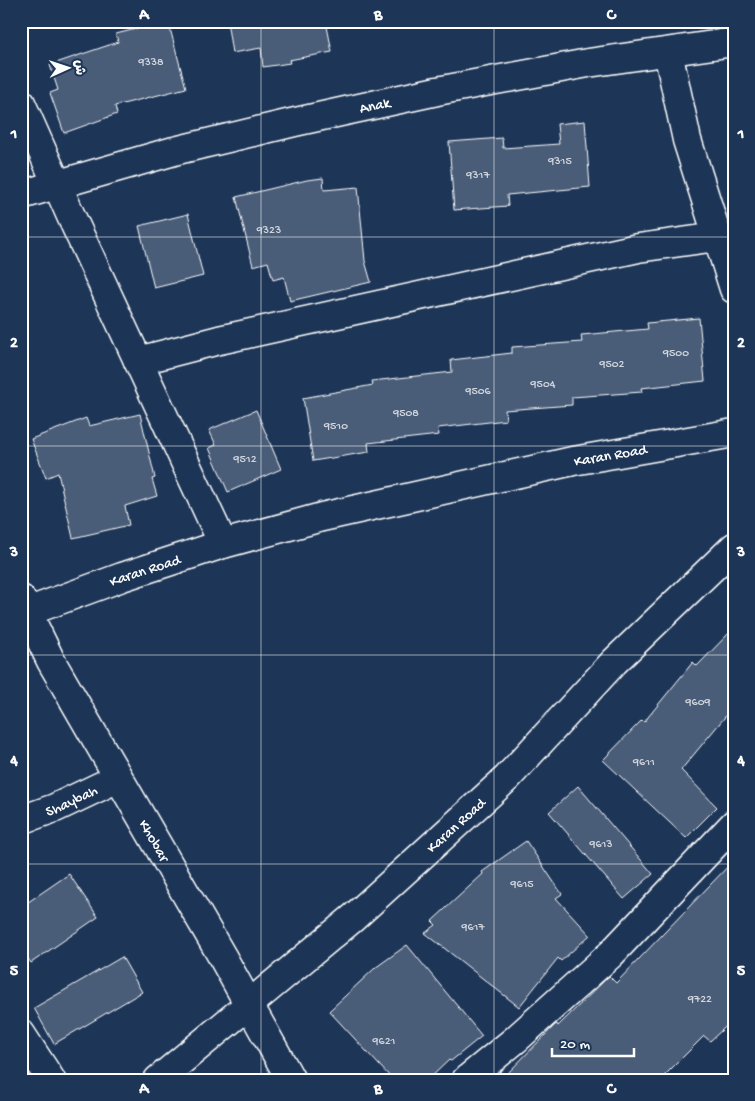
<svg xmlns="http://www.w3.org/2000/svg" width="755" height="1101" font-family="'Gochi Hand','Playpen Sans Arabic',sans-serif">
  <rect width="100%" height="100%" fill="#1d3557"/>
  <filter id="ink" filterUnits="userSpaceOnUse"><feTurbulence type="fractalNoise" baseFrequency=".02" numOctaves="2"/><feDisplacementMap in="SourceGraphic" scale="10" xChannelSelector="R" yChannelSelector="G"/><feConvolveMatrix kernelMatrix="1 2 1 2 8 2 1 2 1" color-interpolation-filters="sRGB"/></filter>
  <g filter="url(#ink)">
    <g fill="#4a5d79" stroke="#fff">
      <path d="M168,21L186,88L115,106L117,114L64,133L50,93L58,90L50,65L118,42L116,34Z"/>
      <path d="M227,21H326L332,52L289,60L290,63L263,67L261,48L232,53Z"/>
      <path d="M585,121L590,187L507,195L508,206L454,210L449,142L502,138L503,148L559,144L557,124Z"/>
      <path d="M323,178L324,190L358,187L365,261L371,282L290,301L284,277L273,280L268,262L253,266L236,197L307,180Z"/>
      <path d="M188,214L203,276L154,288L139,226Z"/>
      <path d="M699,318L705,381L641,388L642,392L572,397V405L505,410L506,420L438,428L439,435L368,443L369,452L313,461L303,398L373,385L372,381L452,372L451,360L512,353V347L582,342L581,335L648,329L647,323Z"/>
      <path d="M256,410L281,469L228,492L209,448L216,445L209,430Z"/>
      <path d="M140,414L155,478L152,479L157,496L125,506L129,525L73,538L58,473L46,478L31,439L86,418L89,426Z"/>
      <path d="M734,628V706L681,770L717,807L686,838L603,760L642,720L644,722L693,662L697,666Z"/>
      <path d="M578,786L653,874L624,899L549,812Z"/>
      <path d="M526,841L562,894L556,898L590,935L561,961L558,958L519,1007L425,933L436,925L432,921L483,874L482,872Z"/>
      <path d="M734,860V1019L710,1041L704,1036L660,1080H501L555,1025L557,1024L558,1026L609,976L616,983Z"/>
      <path d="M69,874L98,917L31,963L21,949V907Z"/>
      <path d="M407,945L482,1036L451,1061L449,1060L428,1080H393L329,1011L375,968Z"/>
      <path d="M122,957L142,992L54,1044L34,1008Z"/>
    </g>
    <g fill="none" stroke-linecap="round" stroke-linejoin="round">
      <g stroke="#fff" stroke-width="31">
        <g id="minor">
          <path d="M668,52L687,140L734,289"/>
          <path d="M21,103L71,216L223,544"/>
          <path id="s1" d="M21,195L174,151L295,122L437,91L588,63L734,42"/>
          <path d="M138,361L219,340L638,248L717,237"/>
          <path id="s2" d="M27,612L122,577L223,544L322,517L573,461L734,433"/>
          <path id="s3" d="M21,820L55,808L118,778"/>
          <path d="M21,1034L51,1080"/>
          <path id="s4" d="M158,1080L353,918L507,778L614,662L734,547"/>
          <path d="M466,1080L515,1040L611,954L734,824"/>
        </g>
      </g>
      <g stroke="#fff" stroke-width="31">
        <g id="major">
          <path id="s5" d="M21,599L51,661L223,958L291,1080"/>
        </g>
      </g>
      <use href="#minor" stroke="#1d3557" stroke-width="28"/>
      <use href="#major" stroke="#1d3557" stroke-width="28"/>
    </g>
  </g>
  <path fill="none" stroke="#fff" stroke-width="1" stroke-opacity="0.55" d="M261,21V1080M494,21V1080M21,237H734M21,446H734M21,655H734M21,864H734"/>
  <g text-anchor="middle" stroke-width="4" stroke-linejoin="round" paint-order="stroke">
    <g font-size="12" fill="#d2d6de">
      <text x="151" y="65">9338</text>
      <text x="560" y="164">9315</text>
      <text x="478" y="178">9317</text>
      <text x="269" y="233">9323</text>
      <text x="676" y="356">9500</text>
      <text x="612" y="367">9502</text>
      <text x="543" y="387">9504</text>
      <text x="478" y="394">9506</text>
      <text x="406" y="416">9508</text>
      <text x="336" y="429">9510</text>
      <text x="245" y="462">9512</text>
      <text x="698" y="705">9609</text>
      <text x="644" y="765">9611</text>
      <text x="601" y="847">9613</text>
      <text x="522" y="887">9615</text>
      <text x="473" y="930">9617</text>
      <text x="700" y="1002">9722</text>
      <text x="384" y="1044">9621</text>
    </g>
    <g font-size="15" fill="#fff" stroke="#1d3557">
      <text dy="5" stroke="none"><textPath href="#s1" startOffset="365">Anak</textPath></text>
      <text dy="5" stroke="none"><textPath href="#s2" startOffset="605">Karan Road</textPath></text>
      <text dy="5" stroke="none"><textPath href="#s2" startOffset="125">Karan Road</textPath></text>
      <text dy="5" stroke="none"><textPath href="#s3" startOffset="54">Shaybah</textPath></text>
      <text dy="5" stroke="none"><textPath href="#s4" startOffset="392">Karan Road</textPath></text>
      <text dy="5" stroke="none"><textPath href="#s5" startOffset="276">Khobar</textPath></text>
    </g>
  </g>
  <rect width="755" height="1101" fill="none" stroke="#1d3557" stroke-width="55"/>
  <g transform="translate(68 68) rotate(87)" stroke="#1d3557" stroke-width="4" paint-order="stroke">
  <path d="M0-4L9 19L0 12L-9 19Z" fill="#ffffff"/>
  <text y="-8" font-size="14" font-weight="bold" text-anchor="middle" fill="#ffffff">ش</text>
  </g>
  <path d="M552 1048v8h82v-8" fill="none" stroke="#ffffff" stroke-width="2.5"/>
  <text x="560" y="1048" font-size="15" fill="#ffffff" stroke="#1d3557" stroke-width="4" paint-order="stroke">20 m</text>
  <rect x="28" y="28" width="700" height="1046" fill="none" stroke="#fff" stroke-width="2"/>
  <g font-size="16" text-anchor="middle" font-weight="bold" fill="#fff">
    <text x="144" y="19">A</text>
    <text x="378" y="19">B</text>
    <text x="611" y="19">C</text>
    <text x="14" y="138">1</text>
    <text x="741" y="138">1</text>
    <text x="14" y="347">2</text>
    <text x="741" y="347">2</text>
    <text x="14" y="556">3</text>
    <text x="741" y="556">3</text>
    <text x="14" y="765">4</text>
    <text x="741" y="765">4</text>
    <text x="14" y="975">5</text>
    <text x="741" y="975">5</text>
    <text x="144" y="1093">A</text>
    <text x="378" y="1093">B</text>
    <text x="611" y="1093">C</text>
  </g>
</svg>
